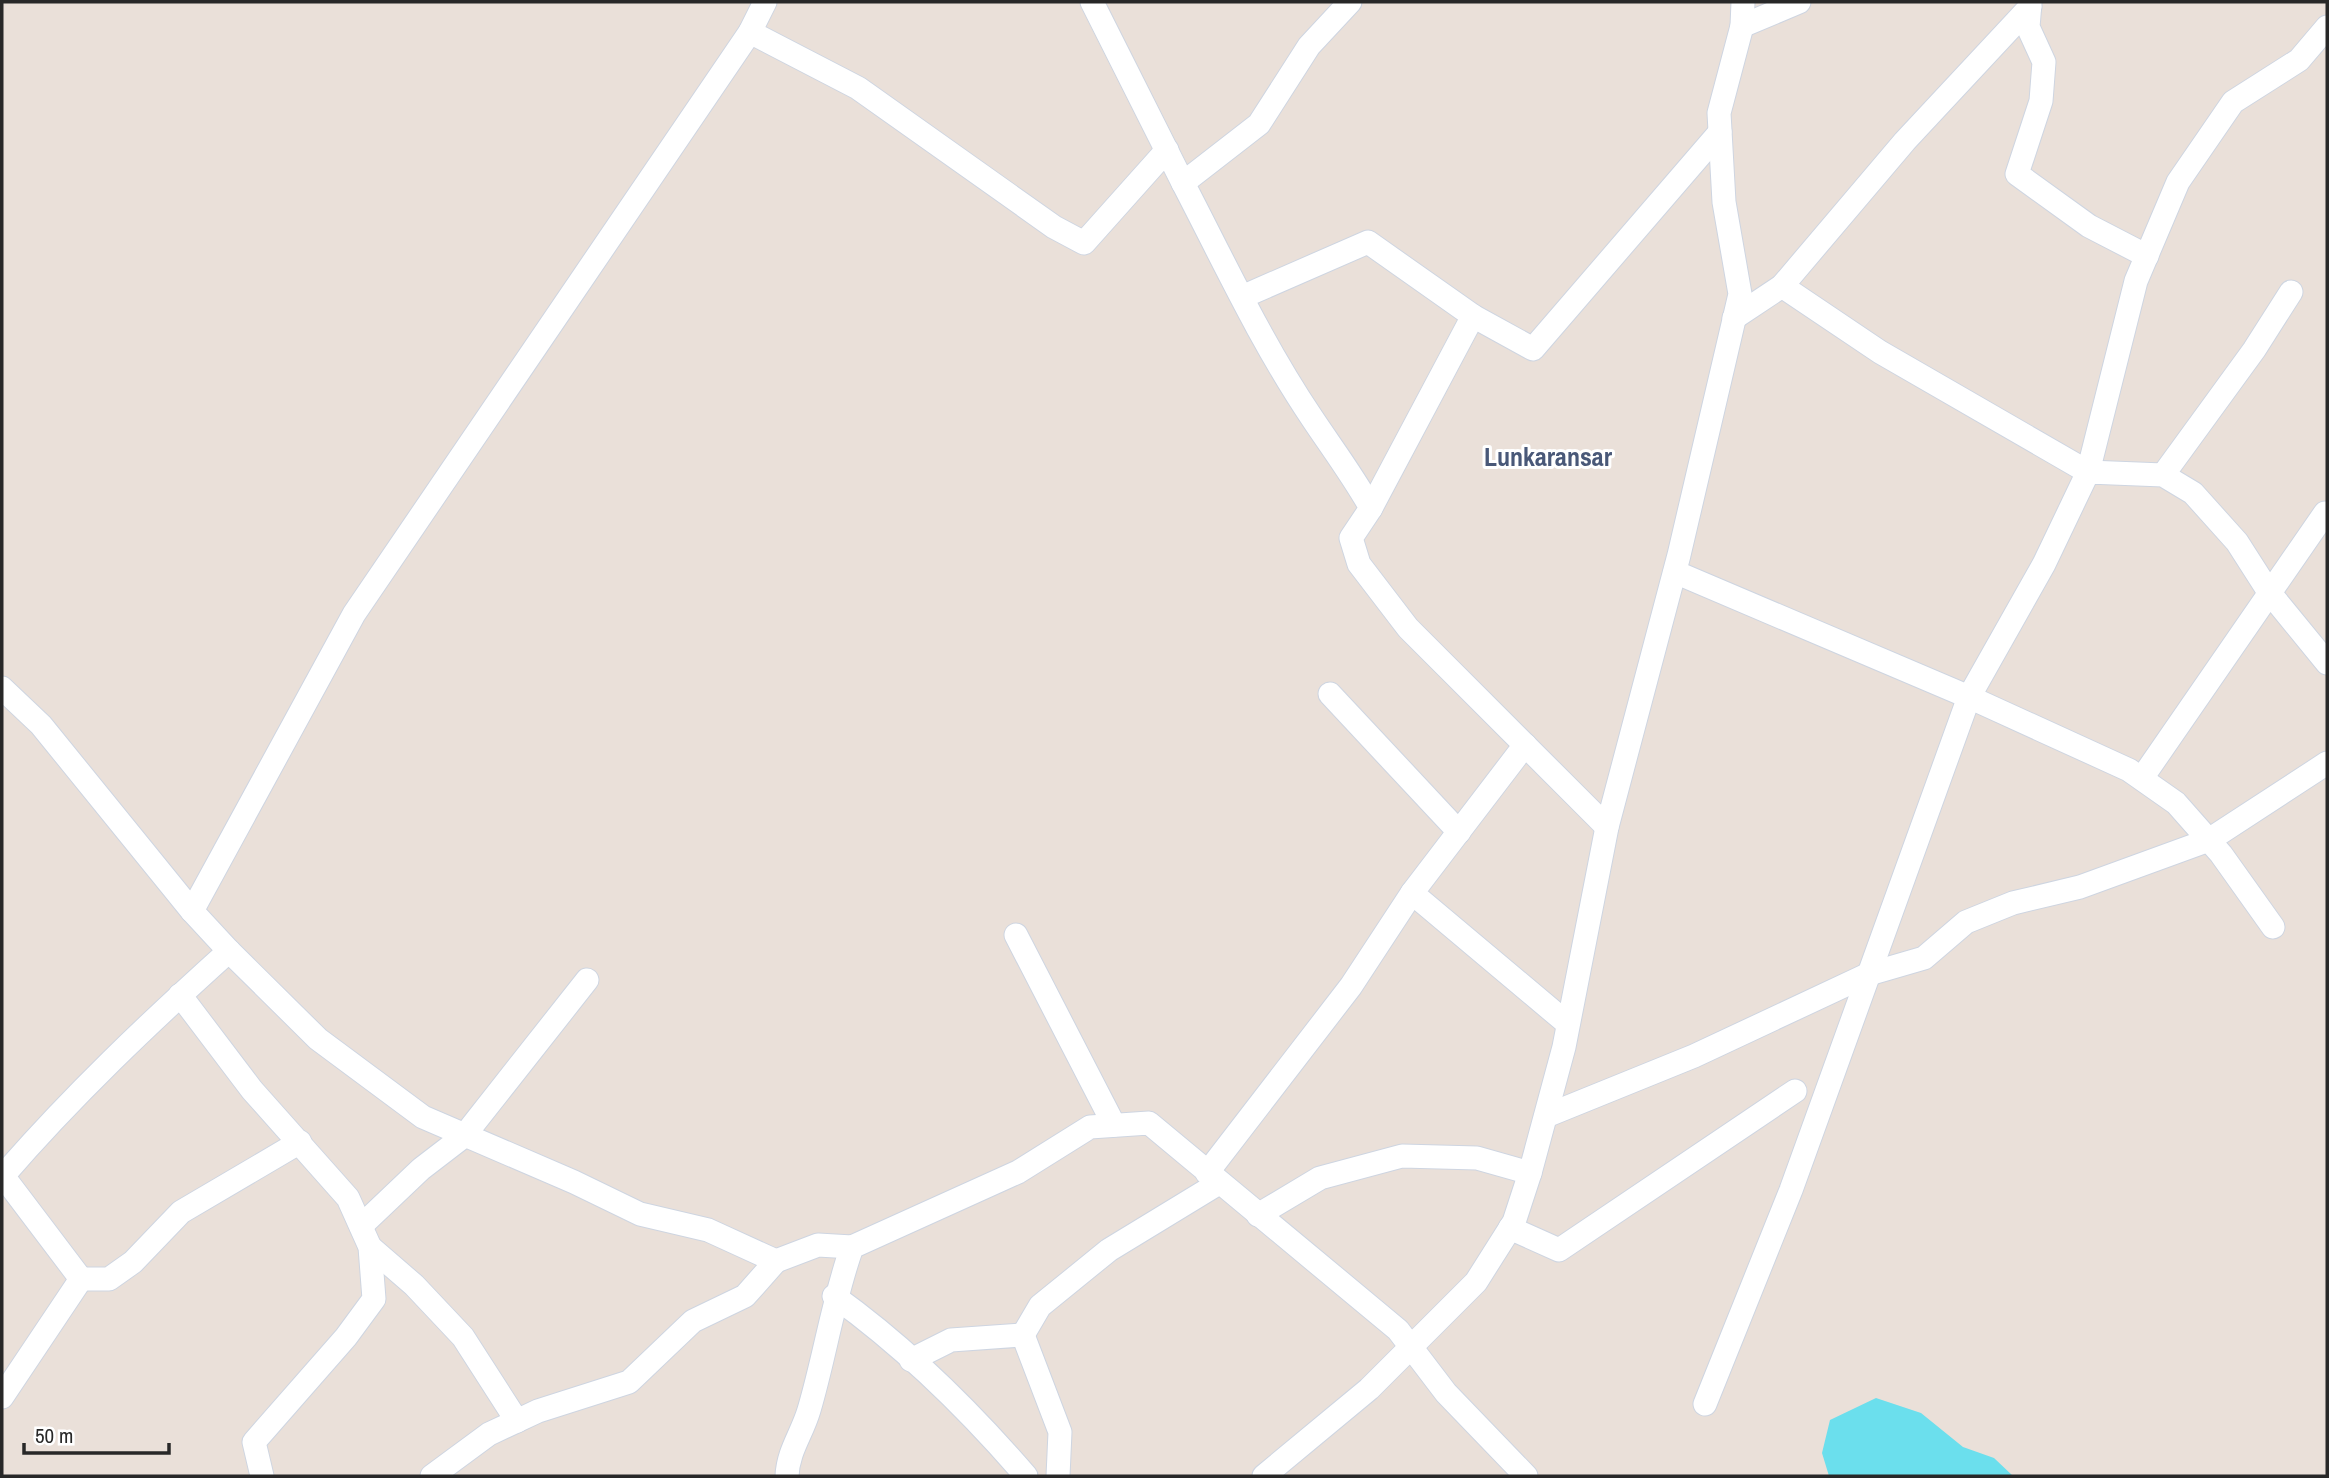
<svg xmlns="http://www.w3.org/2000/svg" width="2329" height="1478" font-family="'Archivo Narrow',sans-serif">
  <rect width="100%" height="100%" fill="#eae0d9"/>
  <path fill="#6bdfed" d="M1876,1398L1921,1413L1963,1447L1994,1458L2013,1476H1829L1822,1453L1830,1420Z"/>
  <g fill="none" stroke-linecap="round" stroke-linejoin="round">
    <g stroke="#ced5e1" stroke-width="25">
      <g id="minor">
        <path d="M1092,2L1183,183"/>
        <path d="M1350,2L1309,46L1259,124L1183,183C1224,262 1262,344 1312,418C1332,448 1353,476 1371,508L1351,538L1359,564L1408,628L1607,827"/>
        <path d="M2030,3L2028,27L2044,62L2041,101L2017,174L2089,226L2147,256"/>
        <path d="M1742,26L1799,2"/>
        <path d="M750,32L858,88L1054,227L1084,243L1167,150"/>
        <path d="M1782,286L1880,352L2088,472L2136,281L2178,182L2233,102L2299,60L2327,27"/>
        <path d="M1242,297L1368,242L1473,316L1533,349L1720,132"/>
        <path d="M1734,318L1782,286L1905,141L2030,7"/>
        <path d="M2163,475L2254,350L2291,292"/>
        <path d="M1371,508L1473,316"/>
        <path d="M1675,572L1969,697L2129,770L2176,803L2221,854L2273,927"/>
        <path d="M2,688L41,725L192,911L229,951L318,1039L423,1117L574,1182L640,1214L708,1230L776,1261L818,1245L852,1247"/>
        <path d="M1330,694L1459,832"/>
        <path d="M1525,745L1412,893L1568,1024"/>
        <path d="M2142,778L2325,513"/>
        <path d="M192,911L354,614L750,32L765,2"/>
        <path d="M1016,935L1114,1125"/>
        <path d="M180,995L252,1090L348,1198L370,1247L374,1299L346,1337L254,1442L262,1476"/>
        <path d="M1546,1116L1694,1056L1869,974L1924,958L1966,922L2013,903L2080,887L2209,840L2327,763"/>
        <path d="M1207,1173L1351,986L1412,893"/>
        <path d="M2,1177C72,1096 149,1023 229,951"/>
        <path d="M1258,1215L1320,1178L1402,1156L1477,1158L1530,1173"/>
        <path d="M361,1226L421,1169L464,1136L587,980"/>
        <path d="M1510,1228L1559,1250L1795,1091"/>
        <path d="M370,1247L414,1285L463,1337L517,1421"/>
        <path d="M81,1279H109L133,1262L181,1212L300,1142"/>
        <path d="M834,1296C905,1347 969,1410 1026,1476"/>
        <path d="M1023,1335L1040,1306L1109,1250L1219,1183"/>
        <path d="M911,1360L951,1340L1023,1335L1060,1432L1058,1476"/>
        <path d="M2,1397L81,1279L3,1176"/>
        <path d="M1705,1404L1791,1190L1969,697L2044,564L2088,472L2163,475L2193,493L2237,542L2269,592L2327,663"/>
        <path d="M432,1476L489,1434L538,1411L629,1382L693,1321L745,1296L776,1261"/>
        <path d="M787,1476C788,1451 802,1434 809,1410C825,1356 833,1300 852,1247L1018,1172L1090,1127L1149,1123L1398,1330L1446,1393L1526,1476"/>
        <path d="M1264,1476L1369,1389L1476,1282L1514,1222L1530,1173L1564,1047L1607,827L1679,555L1740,294L1724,202L1719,113L1742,26L1743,2"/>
      </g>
    </g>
    <use href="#minor" stroke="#fff" stroke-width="23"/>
  </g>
  <g text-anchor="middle" stroke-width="6" stroke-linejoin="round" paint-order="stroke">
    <g font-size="26" font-weight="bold" fill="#495878" stroke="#fff">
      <text x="1548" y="466">Lunkaransar</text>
    </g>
  </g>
  <rect width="2329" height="1478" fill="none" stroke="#282828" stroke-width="7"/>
  <path d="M24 1443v10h145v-10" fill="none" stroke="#282828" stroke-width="3.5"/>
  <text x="35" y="1443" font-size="21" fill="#282828" stroke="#ffffff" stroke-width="5" paint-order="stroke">50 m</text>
</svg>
